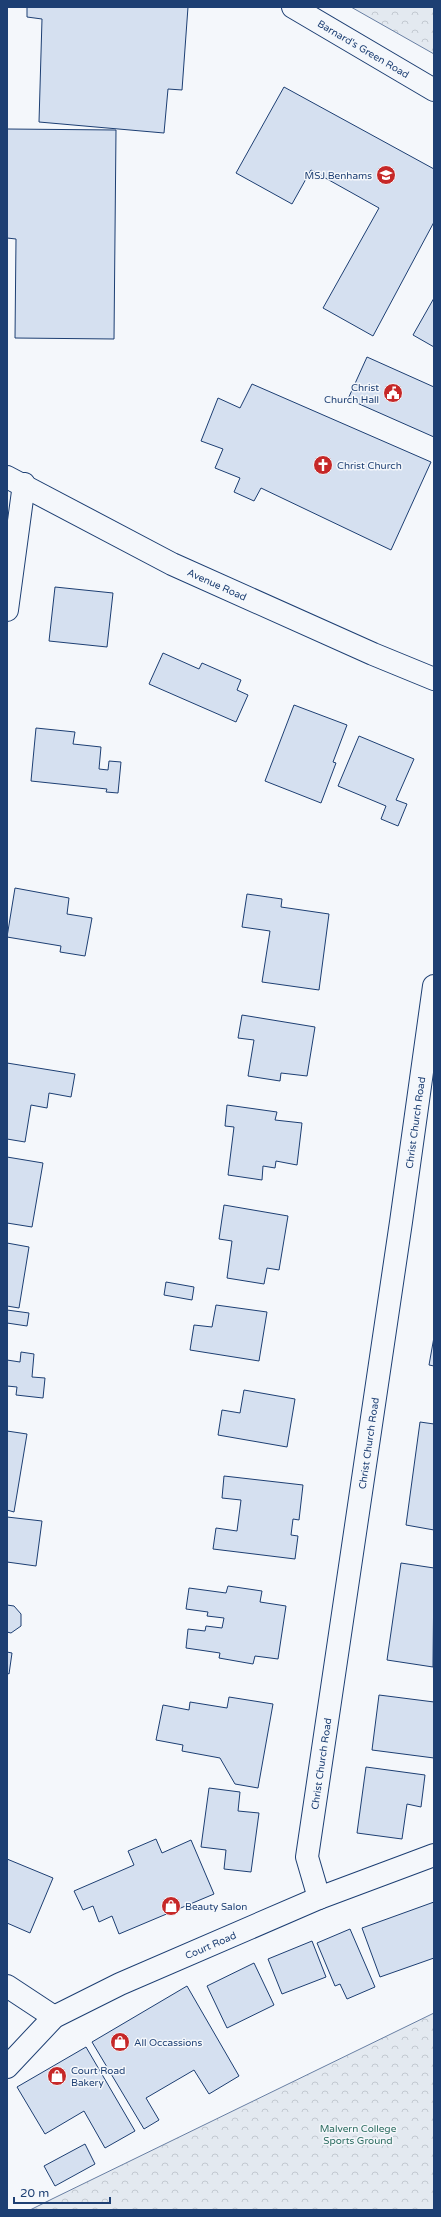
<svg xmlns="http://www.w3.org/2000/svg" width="441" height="2217" font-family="'Varela Round',sans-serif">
  <defs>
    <pattern id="park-crowns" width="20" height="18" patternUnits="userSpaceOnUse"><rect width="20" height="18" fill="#e3e9f0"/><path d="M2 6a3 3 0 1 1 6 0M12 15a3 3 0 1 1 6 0" fill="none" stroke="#c2c9d1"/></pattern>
  </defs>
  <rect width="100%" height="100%" fill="#f4f7fb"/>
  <g fill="url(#park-crowns)" stroke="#687fa3">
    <path d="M351,7H434V54Z"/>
    <path d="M434,2013V2210H30L52,2199Z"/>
  </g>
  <g fill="#d5e0f0" stroke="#1d3f73">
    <path d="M27,7H188L182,90L168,89L164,133L39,122L42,19L27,17Z"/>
    <path d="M284,87L434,169V222L373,336L323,308L379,208L311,170L292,204L236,173Z"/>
    <path d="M7,129L116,130L114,339L15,338L16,239L7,238Z"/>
    <path d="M434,298V347L413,335Z"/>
    <path d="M367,357L434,387V437L348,399Z"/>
    <path d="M252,384L431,462L391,550L261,488L254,501L234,492L240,478L215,468L223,449L201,441L218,398L240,408Z"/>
    <path d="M55,587L113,593L107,647L49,641Z"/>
    <path d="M163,653L199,669L202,663L241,680L237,690L248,695L236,722L149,684Z"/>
    <path d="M294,705L347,725L333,762L336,763L321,803L265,781Z"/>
    <path d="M36,728L75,732L73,744L101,747L99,769L108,770L109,761L121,762L118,793L106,792L107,789L31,781Z"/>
    <path d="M359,736L414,759L396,800L407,804L398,826L381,819L386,806L338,786Z"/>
    <path d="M15,888L69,898L67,914L92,918L85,956L60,952L61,946L7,937Z"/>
    <path d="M247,894L282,899L281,907L329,914L319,990L262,982L270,931L242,927Z"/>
    <path d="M242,1015L315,1027L307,1076L281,1073L280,1081L248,1076L254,1040L238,1038Z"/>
    <path d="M7,1063L75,1074L71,1097L49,1093L47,1108L31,1105L25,1142L7,1139Z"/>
    <path d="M227,1105L277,1112L275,1120L302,1123L297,1165L276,1161L275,1168L263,1166L262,1180L228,1175L234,1127L225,1126Z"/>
    <path d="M7,1157L43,1163L32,1227L7,1223Z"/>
    <path d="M224,1205L288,1216L279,1270L267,1268L264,1284L227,1278L232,1241L219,1239Z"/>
    <path d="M7,1243L29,1247L19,1308L7,1306Z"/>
    <path d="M166,1282L194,1287L192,1300L164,1295Z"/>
    <path d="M216,1305L267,1312L259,1361L190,1350L194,1325L212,1327Z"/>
    <path d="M7,1310L29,1313L27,1326L7,1323Z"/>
    <path d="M434,1337V1366L429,1365Z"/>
    <path d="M21,1352L34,1354L32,1377L45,1378L43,1398L16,1395L17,1387L7,1386V1360L20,1362Z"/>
    <path d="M244,1390L295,1399L287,1447L218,1435L222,1410L240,1413Z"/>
    <path d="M420,1422L434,1424V1530L406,1525Z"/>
    <path d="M7,1431L27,1434L14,1512L7,1510Z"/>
    <path d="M224,1476L303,1485L299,1520L293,1519L291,1535L298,1536L295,1559L213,1549L216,1528L237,1531L241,1500L222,1498Z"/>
    <path d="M7,1517L42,1521L36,1566L7,1562Z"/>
    <path d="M401,1563L434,1568L433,1667L387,1660Z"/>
    <path d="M228,1586L262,1591L260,1602L286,1606L278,1659L255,1656L253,1664L219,1658L220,1653L186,1648L188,1629L205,1631L206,1626L222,1628L224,1618L207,1616L208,1612L186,1609L189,1588L226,1593Z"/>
    <path d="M7,1605L14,1606L21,1614V1626L11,1633L7,1632Z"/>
    <path d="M7,1652L12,1653L9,1674L7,1673Z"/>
    <path d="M379,1695L434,1702V1758L372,1750Z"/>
    <path d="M229,1697L273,1704L258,1788L235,1784L220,1758L182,1751L183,1745L156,1740L163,1705L189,1710L190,1702L227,1708Z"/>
    <path d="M366,1767L425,1775L421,1807L407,1804L402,1839L357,1833Z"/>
    <path d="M209,1788L240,1792L238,1811L259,1813L251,1872L224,1869L226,1850L201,1847Z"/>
    <path d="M156,1839L162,1853L191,1840L214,1894L119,1934L112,1916L99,1922L93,1906L83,1910L74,1891L134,1865L128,1851Z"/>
    <path d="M7,1859L53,1878L30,1933L7,1923Z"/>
    <path d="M434,1902V1958L380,1977L362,1928Z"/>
    <path d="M350,1929L375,1987L347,1999L340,1984L335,1986L317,1943Z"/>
    <path d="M312,1941L326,1977L282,1994L268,1959Z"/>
    <path d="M254,1963L274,2005L227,2028L207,1986Z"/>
    <path d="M187,1986L239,2076L209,2094L194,2070L146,2098L159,2120L144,2129L92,2042Z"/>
    <path d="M86,2047L135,2131L105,2148L84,2111L45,2134L17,2087Z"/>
    <path d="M85,2144L95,2164L55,2186L44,2166Z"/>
  </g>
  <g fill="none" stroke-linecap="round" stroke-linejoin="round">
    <g stroke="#1d3f73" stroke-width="24">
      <g id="minor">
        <path id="s1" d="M7,477L172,564L373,654L434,679"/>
        <path d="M7,610L24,484"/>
        <path id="s2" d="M319,1898L307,1857L401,1222L434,986"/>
        <path d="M7,1986L54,2017"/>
        <path id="s3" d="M7,2067L54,2017L120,1984L319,1898L434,1855"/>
      </g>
    </g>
    <g stroke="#1d3f73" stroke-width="24">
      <g id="major">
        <path id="s4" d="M293,7L434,90"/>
      </g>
    </g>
    <use href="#minor" stroke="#f4f7fb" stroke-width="22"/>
    <use href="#major" stroke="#f4f7fb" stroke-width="22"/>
  </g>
  <defs>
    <g id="school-disc" transform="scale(1)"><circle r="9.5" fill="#c62828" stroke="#f4f7fb"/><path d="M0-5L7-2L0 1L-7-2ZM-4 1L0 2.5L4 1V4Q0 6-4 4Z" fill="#fff"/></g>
    <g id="civic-disc" transform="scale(1)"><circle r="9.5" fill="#c62828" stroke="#f4f7fb"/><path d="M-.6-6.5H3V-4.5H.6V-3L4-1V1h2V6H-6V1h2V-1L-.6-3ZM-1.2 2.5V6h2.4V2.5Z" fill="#fff"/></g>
    <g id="church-disc" transform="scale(1)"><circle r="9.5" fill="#c62828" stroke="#f4f7fb"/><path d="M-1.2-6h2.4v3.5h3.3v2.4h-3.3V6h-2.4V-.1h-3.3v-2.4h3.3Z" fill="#fff"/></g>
    <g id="shop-disc" transform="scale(1)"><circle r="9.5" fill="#c62828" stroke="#f4f7fb"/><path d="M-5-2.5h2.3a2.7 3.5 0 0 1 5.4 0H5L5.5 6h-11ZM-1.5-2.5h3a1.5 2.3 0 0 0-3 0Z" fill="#fff"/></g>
  </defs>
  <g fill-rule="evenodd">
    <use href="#school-disc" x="386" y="175"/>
    <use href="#civic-disc" x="393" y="393"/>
    <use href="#church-disc" x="323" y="465"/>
    <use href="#shop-disc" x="171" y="1906"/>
    <use href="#shop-disc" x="120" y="2042"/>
    <use href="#shop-disc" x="57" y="2076"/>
  </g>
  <g text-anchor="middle" stroke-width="3" stroke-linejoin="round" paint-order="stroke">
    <g font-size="10" fill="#1d3f73" stroke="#f4f7fb">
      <text dy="4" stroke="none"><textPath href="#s4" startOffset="82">Barnard's Green Road</textPath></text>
      <text dy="4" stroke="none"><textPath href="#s1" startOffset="236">Avenue Road</textPath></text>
      <text dy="4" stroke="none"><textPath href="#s2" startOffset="785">Christ Church Road</textPath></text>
      <text dy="4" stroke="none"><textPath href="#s2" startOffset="461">Christ Church Road</textPath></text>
      <text dy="4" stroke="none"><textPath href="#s2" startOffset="137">Christ Church Road</textPath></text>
      <text dy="4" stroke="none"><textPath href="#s3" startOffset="241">Court Road</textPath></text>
    </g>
    <g font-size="10" fill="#1d3f73" stroke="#f4f7fb" text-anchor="start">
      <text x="372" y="179" text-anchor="end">MSJ Benhams</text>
      <text x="379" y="391" text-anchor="end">Christ<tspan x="379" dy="12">Church Hall</tspan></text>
      <text x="337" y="469">Christ Church</text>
      <text x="185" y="1910">Beauty Salon</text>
      <text x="134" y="2046">All Occassions</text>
      <text x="71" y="2074">Court Road<tspan x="71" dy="12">Bakery</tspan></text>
    </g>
    <g font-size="10" fill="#2c6c60" stroke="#f4f7fb">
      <text x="358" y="2132">Malvern College<tspan x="358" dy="12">Sports Ground</tspan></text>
    </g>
  </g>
  <rect width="441" height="2217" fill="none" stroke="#1d3f73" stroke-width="16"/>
  <path d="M14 2197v6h96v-6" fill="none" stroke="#1d3f73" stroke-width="2"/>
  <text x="20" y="2197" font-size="12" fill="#1d3f73" stroke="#f4f7fb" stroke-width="3" paint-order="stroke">20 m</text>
</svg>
